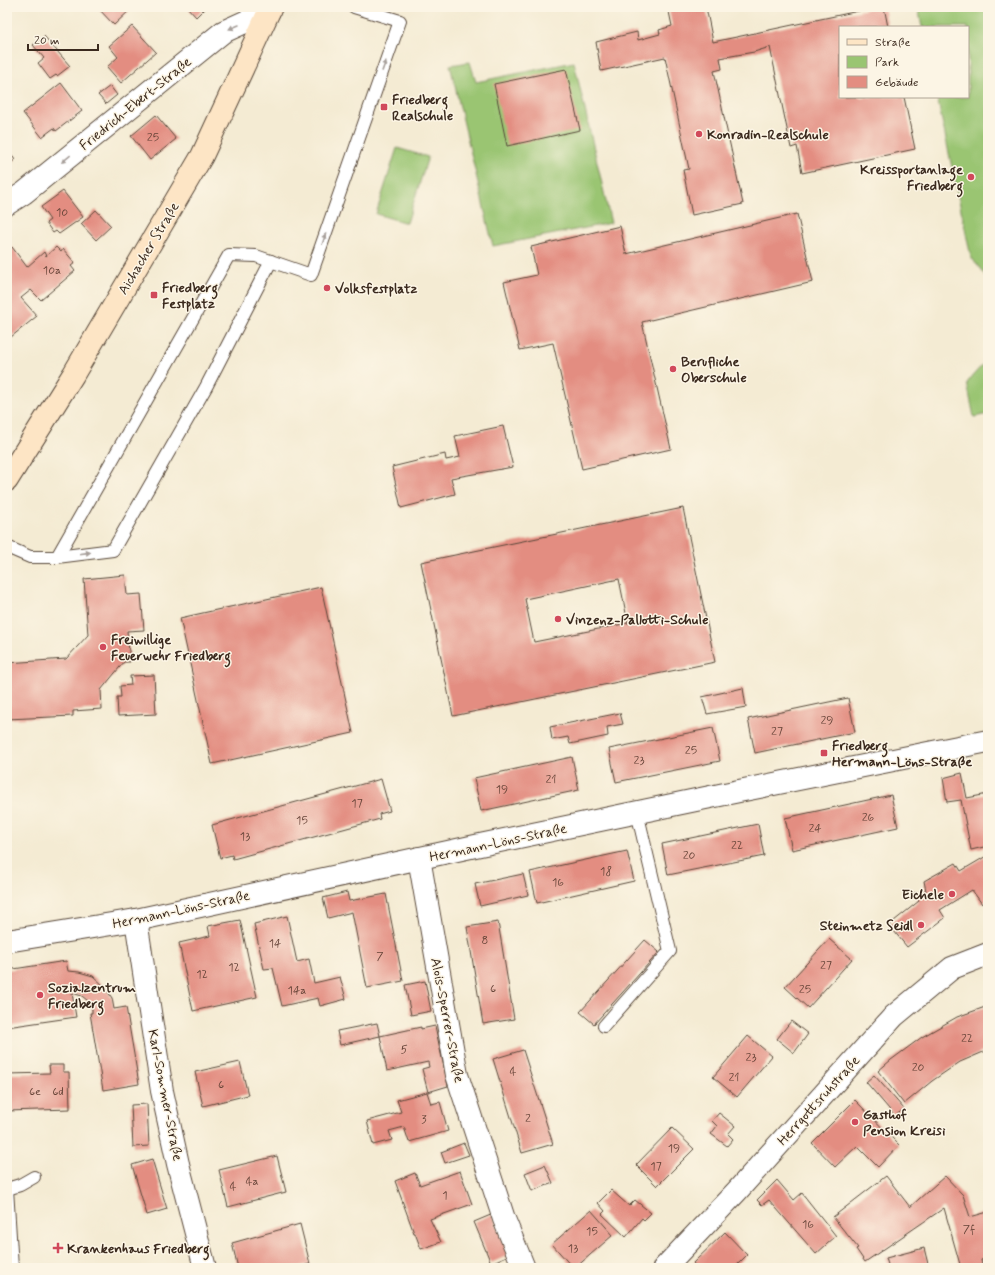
<svg xmlns="http://www.w3.org/2000/svg" width="995" height="1275" font-family="Mynerve,sans-serif">
  <rect width="100%" height="100%" fill="#fcf5e5"/>
  <filter id="ink" filterUnits="userSpaceOnUse"><feTurbulence type="fractalNoise" baseFrequency=".025" numOctaves="2"/><feDisplacementMap in="SourceGraphic" scale="8" xChannelSelector="R" yChannelSelector="G"/><feConvolveMatrix kernelMatrix="1 2 1 2 8 2 1 2 1" color-interpolation-filters="sRGB"/></filter>
  <filter id="wash" filterUnits="userSpaceOnUse"><feTurbulence type="fractalNoise" baseFrequency=".012" numOctaves="4" result="noise"/><feDisplacementMap in="SourceGraphic" scale="16" xChannelSelector="R" yChannelSelector="G"/><feGaussianBlur stdDeviation="0.9" result="paint"/><feColorMatrix in="noise" values="0 0 0 0 0 0 0 0 0 0 0 0 0 0 0 0 0 1.4 0 .05"/><feComposite in="paint" operator="in"/></filter>
  <g filter="url(#wash)">
    <rect width="100%" height="100%" fill="#f4ebd3"/>
    <g fill="#9ac572" stroke="#6a7848">
      <path d="M918,7H988V279L971,257L937,97H968V27H922Z"/>
      <path d="M470,62L476,82L574,62L611,223L493,246L450,65Z"/>
      <path d="M397,148L428,157L407,223L376,214Z"/>
      <path d="M988,359V414L974,417L967,383L975,373Z"/>
    </g>
    <g id="blocks">
      <g fill="#e38d81" fill-rule="evenodd">
        <path d="M97,7H131L132,8L114,25Z"/>
        <path d="M187,7H206L196,17Z"/>
        <path d="M668,7H706L713,42L877,7H884L888,27H840V97H904L915,149L802,173L797,146L791,148L770,47L754,52L720,58L722,69L714,71L743,204L692,215L683,170L689,169L665,57L601,71L596,42L637,32L638,40L660,34L659,30L672,26Z"/>
        <path d="M132,26L156,52L121,83L107,67L118,57L109,46Z"/>
        <path d="M44,36L70,66L57,76L56,75L50,79L38,63L44,58L33,45Z"/>
        <path d="M566,69L580,130L507,146L494,84Z"/>
        <path d="M61,83L82,111L56,131L54,128L42,137L23,113Z"/>
        <path d="M110,86L117,95L106,104L98,95Z"/>
        <path d="M156,115L176,139L150,160L131,136Z"/>
        <path d="M7,148L15,160L7,165Z"/>
        <path d="M63,191L83,217L59,234L56,231L53,233L46,223L50,220L41,207Z"/>
        <path d="M96,210L111,226L96,240L81,224Z"/>
        <path d="M797,214L813,282L642,322L671,449L582,469L553,343L520,350L504,282L537,275L531,247L620,226L626,254Z"/>
        <path d="M12,247L27,267L44,252L46,256L56,247L61,252L63,249L75,263L71,266L75,271L41,300L31,290L21,298L37,316L11,337L7,332V288L10,285L7,282V251Z"/>
        <path d="M503,426L513,467L451,478L455,494L401,508L392,467L445,454L446,460L460,457L455,436Z"/>
        <path d="M683,508L715,662L453,716L421,562ZM619,579L628,623L534,642L525,599Z"/>
        <path d="M125,575L127,595L141,594L144,630L127,631L130,662H124L101,690L102,709L73,711V716L7,719V663L66,659L88,635L84,579Z"/>
        <path d="M321,587L353,733L212,764L180,618Z"/>
        <path d="M154,675L156,714L118,716L117,697H121L120,686L131,685L130,676Z"/>
        <path d="M743,688L746,707L707,714L702,697Z"/>
        <path d="M848,698L855,732L755,753L748,719Z"/>
        <path d="M620,713L623,724L607,727L608,736L570,744L568,737L552,740L550,727Z"/>
        <path d="M713,728L720,761L616,782L609,749Z"/>
        <path d="M572,757L579,790L481,811L474,778Z"/>
        <path d="M962,773L967,798L988,794V846L971,850L961,800L947,802L943,778Z"/>
        <path d="M381,779L390,811L379,814L380,819L233,859L232,855L220,858L212,825Z"/>
        <path d="M891,795L898,827L792,850L785,818Z"/>
        <path d="M758,824L764,856L668,875L662,844Z"/>
        <path d="M627,851L634,881L537,903L530,872Z"/>
        <path d="M988,855V900L982,904L972,890L940,910L945,918L907,947L889,925L919,901L913,893L926,891L924,881L956,863L961,871Z"/>
        <path d="M523,874L528,895L480,906L475,884Z"/>
        <path d="M347,892L349,901L386,894L403,981L367,988L352,912L328,918L323,898Z"/>
        <path d="M287,916L297,962L309,959L314,983L340,977L346,999L320,1006L318,998L282,1006L273,968L264,969L254,924Z"/>
        <path d="M240,920L257,997L193,1011L179,943L210,936L208,926Z"/>
        <path d="M498,922L514,1019L483,1024L467,927Z"/>
        <path d="M829,939L852,959L808,1008L785,987Z"/>
        <path d="M645,940L659,952L594,1024L580,1012Z"/>
        <path d="M66,961L68,971L79,972L93,976L104,986L112,998L114,1009L126,1007L139,1084L103,1090L90,1013H92V1008L88,1001L82,996L72,993L76,1017L7,1027V970Z"/>
        <path d="M425,981L431,1011L411,1015L405,985Z"/>
        <path d="M988,1006V1050L960,1062L932,1081L904,1104L878,1071L891,1060L922,1037L957,1017Z"/>
        <path d="M791,1021L808,1034L794,1053L777,1039Z"/>
        <path d="M377,1023L380,1036L340,1045L337,1031Z"/>
        <path d="M435,1026L448,1086L428,1092L422,1069L429,1067L428,1062L387,1071L380,1036L421,1027V1029Z"/>
        <path d="M748,1036L772,1056L737,1097L713,1077Z"/>
        <path d="M523,1050L553,1144L522,1153L493,1059Z"/>
        <path d="M240,1062L248,1095L203,1106L195,1072Z"/>
        <path d="M49,1065H63V1072H69L70,1109L7,1111V1074L50,1073Z"/>
        <path d="M874,1075L904,1109L895,1116L866,1082Z"/>
        <path d="M427,1092L431,1104L440,1102L448,1131L409,1142L404,1127L389,1131L392,1140L373,1145L367,1121L401,1112L397,1100Z"/>
        <path d="M855,1100L899,1145L878,1167L857,1146L835,1167L812,1143Z"/>
        <path d="M147,1104L149,1146L133,1147L131,1105Z"/>
        <path d="M719,1113L735,1126L728,1134L733,1139L727,1146L711,1134L717,1126L712,1121Z"/>
        <path d="M672,1128L694,1149L657,1186L636,1165Z"/>
        <path d="M464,1143L469,1155L445,1163L441,1152Z"/>
        <path d="M277,1156L286,1192L228,1207L219,1170Z"/>
        <path d="M152,1159L167,1209L147,1215L132,1165Z"/>
        <path d="M545,1165L553,1183L532,1191L525,1173Z"/>
        <path d="M460,1171L472,1204L430,1219L441,1242L421,1249L415,1233H414L395,1181L415,1173L420,1185Z"/>
        <path d="M886,1176L910,1207L945,1176L963,1195L970,1217L988,1212V1258L981,1260L983,1268H961L944,1208L865,1262L856,1249L858,1248L833,1217Z"/>
        <path d="M777,1180L794,1200L802,1193L836,1236L816,1254L769,1200L762,1205L757,1200Z"/>
        <path d="M611,1190L629,1206L635,1200L651,1213L644,1220L642,1218L626,1237L602,1214L605,1211L598,1203Z"/>
        <path d="M591,1210L613,1235L575,1268H573L552,1244Z"/>
        <path d="M493,1214L509,1255L491,1263L474,1222Z"/>
        <path d="M300,1224L310,1264L295,1268H238L232,1243Z"/>
        <path d="M725,1232L747,1255L734,1268H698L693,1263Z"/>
        <path d="M924,1248L929,1268H889L886,1258Z"/>
      </g>
    </g>
  </g>
  <g filter="url(#ink)">
    <use href="#blocks" fill-opacity="0" stroke="#574739" stroke-width="1"/>
    <g fill="none" stroke-linecap="round" stroke-linejoin="round">
      <g stroke="#574739" stroke-width="14">
        <g id="service">
          <path d="M7,547L30,557H57L113,550L206,387L271,261"/>
          <path d="M57,557L229,255L256,256L311,275L400,21L354,7"/>
          <path d="M604,1026L670,951L637,812"/>
          <path d="M7,1189L12,1268"/>
          <path d="M7,1189L20,1185L34,1177"/>
        </g>
      </g>
      <g stroke="#574739" stroke-width="24">
        <g id="minor">
          <path d="M7,204L24,193L223,32L269,11"/>
          <path d="M419,858L457,1075L504,1219L524,1268"/>
          <path d="M136,920L162,1091L178,1164L205,1268"/>
          <path d="M7,941L136,920L480,845L739,791L988,741"/>
          <path d="M664,1268L737,1191L894,1016L952,968L988,954"/>
        </g>
      </g>
      <g stroke="#574739" stroke-width="24">
        <path id="secondary" d="M7,480L73,375L202,156L271,7"/>
      </g>
      <use href="#service" stroke="#fff" stroke-width="12"/>
      <use href="#minor" stroke="#fff" stroke-width="22"/>
      <use href="#secondary" stroke="#fde5c5" stroke-width="22"/>
    </g>
    <defs><path id="oneway-solid" d="M-6-.8H1V-3.2L6.5 0L1 3.2V.8H-6Z"/></defs>
    <g fill="#a79f9a">
      <use href="#oneway-solid" transform="translate(234 27) rotate(157)"/>
      <use href="#oneway-solid" transform="translate(384 66) rotate(-70)"/>
      <use href="#oneway-solid" transform="translate(66 159) rotate(141)"/>
      <use href="#oneway-solid" transform="translate(324 239) rotate(-71)"/>
      <use href="#oneway-solid" transform="translate(85 553) rotate(-7)"/>
    </g>
  </g>
  <g fill="#d1495b" stroke="#fcf5e5" stroke-width="1.5">
    <rect x="380" y="103" width="8" height="8" rx="2"/>
    <circle cx="699" cy="134" r="4"/>
    <circle cx="971" cy="177" r="4"/>
    <circle cx="327" cy="288" r="4"/>
    <rect x="150" y="291" width="8" height="8" rx="2"/>
    <circle cx="673" cy="369" r="4"/>
    <circle cx="558" cy="619" r="4"/>
    <circle cx="103" cy="647" r="4"/>
    <rect x="820" y="749" width="8" height="8" rx="2"/>
    <circle cx="952" cy="894" r="4"/>
    <circle cx="921" cy="925" r="4"/>
    <circle cx="40" cy="995" r="4"/>
    <circle cx="855" cy="1122" r="4"/>
    <path d="M56 1242h4v4h4v4h-4v4h-4v-4h-4v-4h4z"/>
  </g>
  <g text-anchor="middle" stroke-width="3" stroke-linejoin="round" paint-order="stroke">
    <g font-size="12" fill="#654337">
      <text x="153" y="141">25</text>
      <text x="62" y="216">10</text>
      <text x="52" y="274">10a</text>
      <text x="827" y="724">29</text>
      <text x="777" y="735">27</text>
      <text x="691" y="754">25</text>
      <text x="639" y="764">23</text>
      <text x="551" y="783">21</text>
      <text x="502" y="793">19</text>
      <text x="357" y="807">17</text>
      <text x="868" y="821">26</text>
      <text x="302" y="824">15</text>
      <text x="815" y="832">24</text>
      <text x="245" y="840">13</text>
      <text x="737" y="849">22</text>
      <text x="689" y="859">20</text>
      <text x="606" y="875">18</text>
      <text x="558" y="886">16</text>
      <text x="485" y="944">8</text>
      <text x="275" y="947">14</text>
      <text x="380" y="960">7</text>
      <text x="826" y="969">27</text>
      <text x="234" y="971">12</text>
      <text x="202" y="978">12</text>
      <text x="493" y="992">6</text>
      <text x="805" y="993">25</text>
      <text x="297" y="994">14a</text>
      <text x="967" y="1042">22</text>
      <text x="404" y="1053">5</text>
      <text x="751" y="1061">23</text>
      <text x="918" y="1071">20</text>
      <text x="513" y="1075">4</text>
      <text x="734" y="1081">21</text>
      <text x="221" y="1088">6</text>
      <text x="35" y="1095">6e</text>
      <text x="58" y="1095">6d</text>
      <text x="528" y="1122">2</text>
      <text x="424" y="1123">3</text>
      <text x="674" y="1152">19</text>
      <text x="656" y="1170">17</text>
      <text x="252" y="1185">4a</text>
      <text x="233" y="1190">4</text>
      <text x="445" y="1199">1</text>
      <text x="808" y="1228">16</text>
      <text x="969" y="1233">7f</text>
      <text x="592" y="1235">15</text>
      <text x="573" y="1252">13</text>
    </g>
    <g font-size="14" font-weight="bold" fill="#3b2a1e" stroke="#fcf5e5" text-anchor="start">
      <text x="392" y="104">Friedberg<tspan x="392" dy="16">Realschule</tspan></text>
      <text x="707" y="139">Konradin-Realschule</text>
      <text x="963" y="174" text-anchor="end">Kreissportanlage<tspan x="963" dy="16">Friedberg</tspan></text>
      <text x="162" y="292">Friedberg<tspan x="162" dy="16">Festplatz</tspan></text>
      <text x="335" y="293">Volksfestplatz</text>
      <text x="681" y="366">Berufliche<tspan x="681" dy="16">Oberschule</tspan></text>
      <text x="566" y="624">Vinzenz-Pallotti-Schule</text>
      <text x="111" y="644">Freiwillige<tspan x="111" dy="16">Feuerwehr Friedberg</tspan></text>
      <text x="832" y="750">Friedberg<tspan x="832" dy="16">Hermann-Löns-Straße</tspan></text>
      <text x="944" y="899" text-anchor="end">Eichele</text>
      <text x="913" y="930" text-anchor="end">Steinmetz Seidl</text>
      <text x="48" y="992">Sozialzentrum<tspan x="48" dy="16">Friedberg</tspan></text>
      <text x="863" y="1119">Gasthof<tspan x="863" dy="16">Pension Kreisi</tspan></text>
      <text x="67" y="1253">Krankenhaus Friedberg</text>
    </g>
    <g font-size="14" fill="#3b2a1e" stroke="#fcf5e5">
      <text transform="translate(135 103) rotate(-39)" y="5">Friedrich-Ebert-Straße</text>
      <text transform="translate(148 248) rotate(-59)" y="5">Aichacher Straße</text>
      <text transform="translate(498 842) rotate(-12)" y="5">Hermann-Löns-Straße</text>
      <text transform="translate(181 909) rotate(-12)" y="5">Hermann-Löns-Straße</text>
      <text transform="translate(448 1020) rotate(79)" y="5">Alois-Sperrer-Straße</text>
      <text transform="translate(166 1095) rotate(79)" y="5">Karl-Sommer-Straße</text>
      <text transform="translate(818 1100) rotate(-48)" y="5">Herrgottsruhstraße</text>
    </g>
  </g>
  <rect width="995" height="1275" fill="none" stroke="#fcf5e5" stroke-width="24"/>
  <rect x="839" y="26" width="130" height="72" fill="#fcf5e5" stroke="#afa495"/>
  <rect x="847" y="39" width="20" height="6" fill="#fde5c5" stroke="#afa495"/>
  <text x="875" y="46" font-size="12" fill="#3b2a1e">Straße</text>
  <rect x="847" y="56" width="20" height="12" fill="#9ac572" stroke="#afa495"/>
  <text x="875" y="66" font-size="12" fill="#3b2a1e">Park</text>
  <rect x="847" y="76" width="20" height="12" fill="#e38d81" stroke="#afa495"/>
  <text x="875" y="86" font-size="12" fill="#3b2a1e">Gebäude</text>
  <path d="M28 44v6h70v-6" fill="none" stroke="#3b2a1e" stroke-width="2"/>
  <text x="34" y="44" font-size="12" fill="#3b2a1e" stroke="#fcf5e5" stroke-width="3" paint-order="stroke">20 m</text>
</svg>
